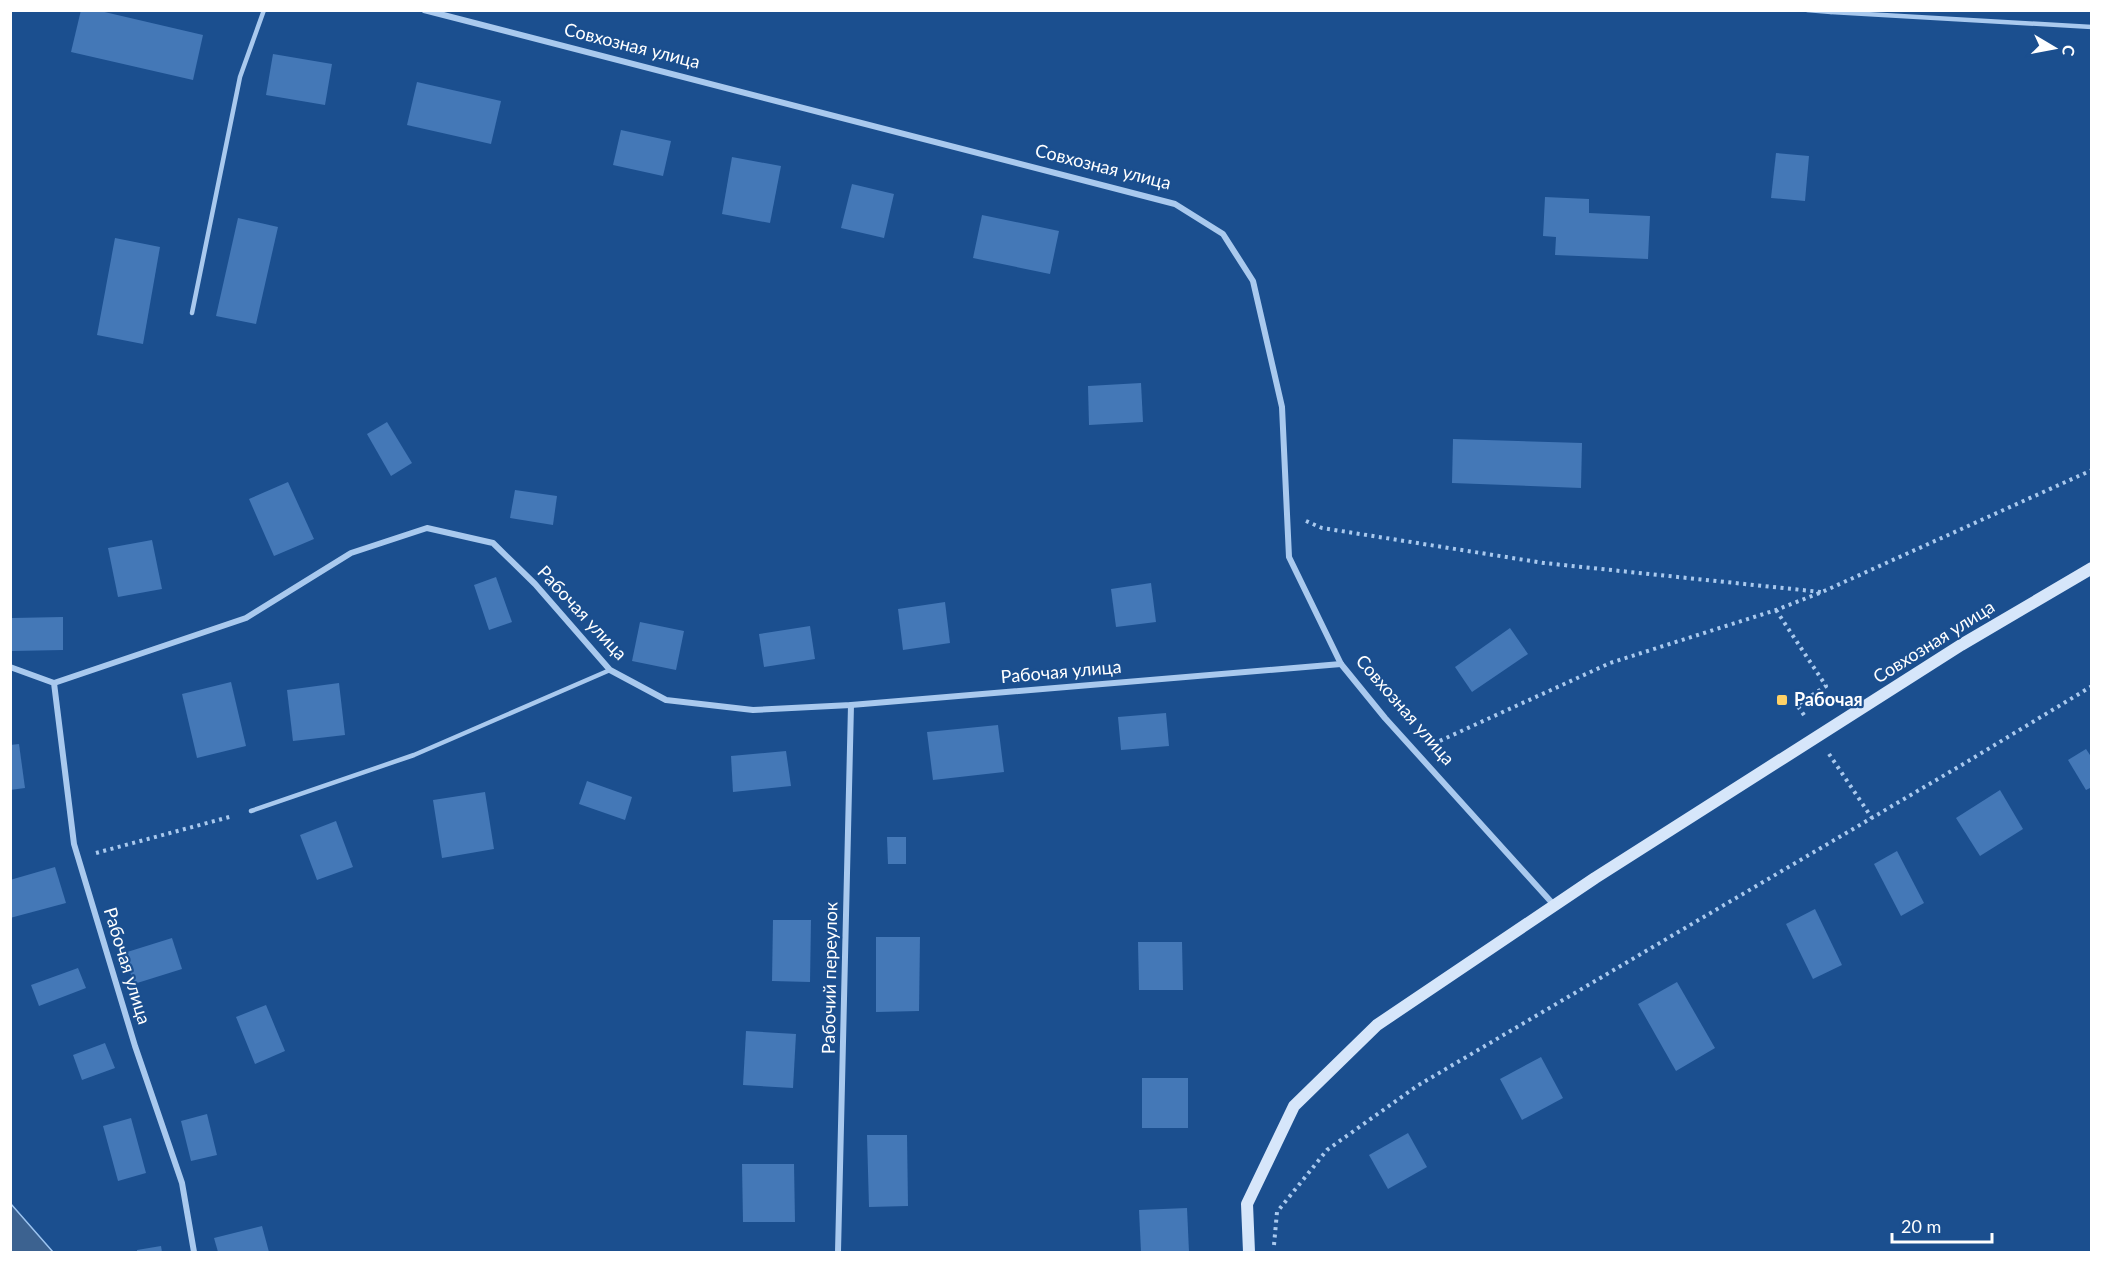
<svg xmlns="http://www.w3.org/2000/svg" width="2102" height="1263" font-family="Lato,sans-serif">
  <rect width="100%" height="100%" fill="#1b4f8f"/>
  <path fill="#3c6290" stroke="#9cc4f0" stroke-width="1.5" d="M10,1204H11L53,1252H11Z"/>
  <g fill="#4478b7">
    <path d="M81,10H96L203,35L193,80L71,52Z"/>
    <path d="M273,54L332,64L325,105L266,95Z"/>
    <path d="M417,82L501,101L491,144L407,125Z"/>
    <path d="M621,130L671,141L663,176L613,165Z"/>
    <path d="M1776,153L1809,156L1805,201L1771,198Z"/>
    <path d="M732,157L781,166L770,223L722,214Z"/>
    <path d="M852,184L894,194L884,238L841,228Z"/>
    <path d="M1545,197L1589,199V213L1650,216L1648,259L1555,255L1556,237L1543,236Z"/>
    <path d="M982,215L1059,231L1050,274L973,258Z"/>
    <path d="M238,218L278,227L256,324L216,316Z"/>
    <path d="M115,238L160,247L143,344L97,335Z"/>
    <path d="M1141,383L1143,422L1089,425L1088,386Z"/>
    <path d="M387,422L412,463L391,476L367,434Z"/>
    <path d="M1453,439L1582,443L1581,488L1452,483Z"/>
    <path d="M288,482L314,539L274,556L249,499Z"/>
    <path d="M515,490L557,496L553,525L510,518Z"/>
    <path d="M152,540L162,589L118,597L108,548Z"/>
    <path d="M496,577L512,622L489,630L474,585Z"/>
    <path d="M1151,583L1156,622L1116,627L1111,589Z"/>
    <path d="M945,602L950,643L903,650L898,609Z"/>
    <path d="M63,617V650L12,651V618Z"/>
    <path d="M640,622L684,631L676,670L632,661Z"/>
    <path d="M810,626L815,659L764,667L759,634Z"/>
    <path d="M1510,628L1528,654L1472,692L1455,667Z"/>
    <path d="M231,682L246,746L197,758L182,694Z"/>
    <path d="M339,683L345,735L293,741L287,690Z"/>
    <path d="M1166,713L1169,746L1121,750L1118,717Z"/>
    <path d="M998,725L1004,772L933,780L927,732Z"/>
    <path d="M19,744L25,788L10,790V745Z"/>
    <path d="M2086,749L2092,758V787L2086,790L2068,760Z"/>
    <path d="M786,751L791,786L733,792L731,756Z"/>
    <path d="M587,781L632,797L625,820L579,804Z"/>
    <path d="M2000,790L2023,829L1980,856L1956,818Z"/>
    <path d="M485,792L494,849L442,858L433,800Z"/>
    <path d="M336,821L353,867L317,880L300,835Z"/>
    <path d="M887,837H906V864H888Z"/>
    <path d="M1897,851L1924,903L1901,916L1874,864Z"/>
    <path d="M55,867L66,903L10,918V880Z"/>
    <path d="M1815,909L1842,965L1813,979L1786,924Z"/>
    <path d="M773,920H811L810,982L772,981Z"/>
    <path d="M876,937H920L919,1011L876,1012Z"/>
    <path d="M172,938L182,969L134,984L124,953Z"/>
    <path d="M1138,942H1182L1183,990H1139Z"/>
    <path d="M78,968L86,988L39,1006L31,985Z"/>
    <path d="M1677,982L1715,1048L1676,1071L1638,1004Z"/>
    <path d="M266,1005L285,1051L255,1064L236,1017Z"/>
    <path d="M746,1031L796,1034L793,1088L743,1085Z"/>
    <path d="M105,1043L115,1068L82,1080L73,1055Z"/>
    <path d="M1541,1057L1563,1098L1522,1120L1500,1079Z"/>
    <rect x="1142" y="1078" width="46" height="50"/>
    <path d="M207,1114L217,1155L191,1161L181,1121Z"/>
    <path d="M131,1118L146,1173L118,1181L103,1126Z"/>
    <path d="M1408,1133L1427,1167L1388,1189L1369,1155Z"/>
    <path d="M867,1135H907L908,1206L869,1207Z"/>
    <path d="M742,1164H794L795,1222H743Z"/>
    <path d="M1187,1208L1189,1252H1141L1139,1210Z"/>
    <path d="M262,1226L269,1252H218L214,1238Z"/>
    <path d="M161,1246L162,1252H137V1250Z"/>
  </g>
  <g fill="none" stroke-linecap="round" stroke-linejoin="round">
    <g stroke="#a9c9ee" stroke-width="4" stroke-dasharray="3 4.5" stroke-linecap="butt">
      <path d="M1306,521L1322,528L1544,563L1821,592"/>
      <path d="M1776,610L1826,686L1797,705L1806,718"/>
      <path d="M1433,744L1610,663L1776,610L1822,592L2092,470"/>
      <path d="M1829,754L1872,818"/>
      <path d="M96,853L233,816"/>
      <path d="M1274,1245L1277,1212L1327,1150L1417,1086L1965,763L2092,686"/>
    </g>
    <g stroke="#a9c9ee" stroke-width="4.5">
      <path d="M1807,10L1831,12"/>
      <path d="M1831,10V12L2092,27"/>
      <path d="M192,313L240,77L264,10"/>
      <path d="M251,811L414,755L610,670"/>
    </g>
    <g stroke="#a9c9ee" stroke-width="6">
      <path d="M424,10L1175,204L1223,234L1253,281L1282,407L1289,557L1341,664L1385,718L1554,905"/>
      <path d="M10,667L54,683L74,844L135,1046L182,1183L194,1252"/>
      <path d="M54,683L246,618L351,553L427,528L493,543L535,584L610,670L666,700L753,710L851,705L1341,664"/>
      <path d="M838,1252L851,705"/>
    </g>
    <path stroke="#d6e6fa" stroke-width="12" d="M1249,1252L1247,1204L1294,1106L1377,1025L1595,878L1961,645L2092,568"/>
  </g>
  <rect fill="#ffd166" stroke="#1b4f8f" stroke-width="2" x="1776" y="694" width="12" height="12" rx="3"/>
  <g text-anchor="middle" stroke-width="4.5" stroke-linejoin="round" paint-order="stroke">
    <g font-size="18" fill="#fff" stroke="#1b4f8f">
      <text transform="translate(632 46) rotate(14)" y="6">Совхозная улица</text>
      <text transform="translate(1103 167) rotate(14)" y="6">Совхозная улица</text>
      <text transform="translate(582 613) rotate(47)" y="6">Рабочая улица</text>
      <text transform="translate(1934 642) rotate(-32)" y="6">Совхозная улица</text>
      <text transform="translate(1061 672) rotate(-5)" y="6">Рабочая улица</text>
      <text transform="translate(1405 710) rotate(49)" y="6">Совхозная улица</text>
      <text transform="translate(127 966) rotate(73)" y="6">Рабочая улица</text>
      <text transform="translate(830 978) rotate(-89)" y="6">Рабочий переулок</text>
    </g>
    <g font-size="18" font-weight="bold" fill="#fff" stroke="#1b4f8f" text-anchor="start">
      <text x="1794" y="706">Рабочая</text>
    </g>
  </g>
  <rect width="2102" height="1263" fill="none" stroke="#ffffff" stroke-width="24"/>
  <g transform="translate(2054 48) rotate(100)" stroke="#1b4f8f" stroke-width="4.5" paint-order="stroke">
  <path d="M0-4.5L10 22L0 15L-10 22Z" fill="#ffffff"/>
  <text y="-9" font-size="16" font-weight="bold" text-anchor="middle" fill="#ffffff">С</text>
  </g>
  <path d="M1892 1233v9h100v-9" fill="none" stroke="#ffffff" stroke-width="3"/>
  <text x="1901" y="1233" font-size="18" fill="#ffffff" stroke="#1b4f8f" stroke-width="4.5" paint-order="stroke">20 m</text>
</svg>
